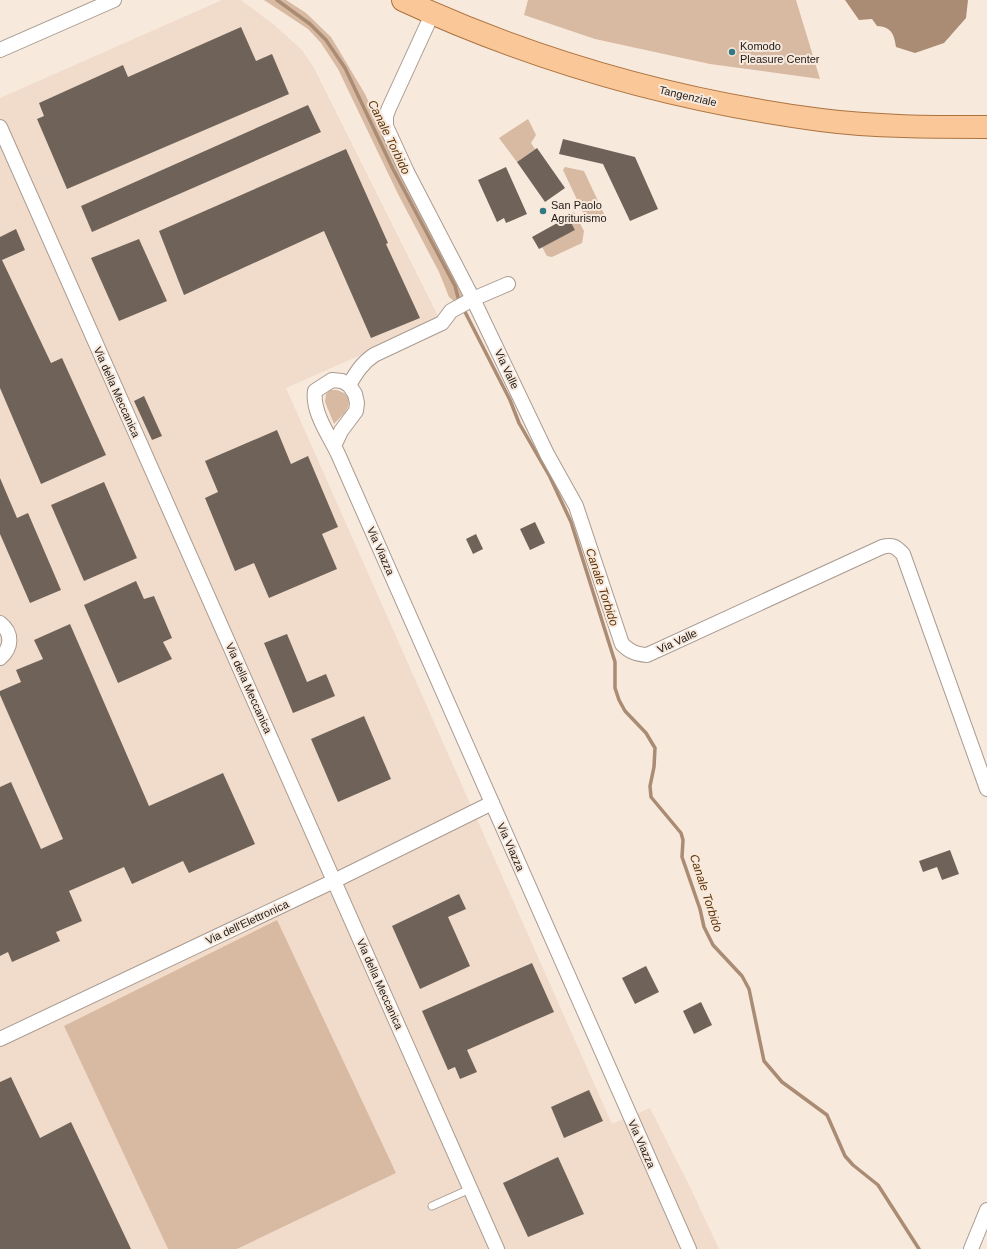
<svg xmlns="http://www.w3.org/2000/svg" width="987" height="1249" font-family="Helvetica,sans-serif">
  <rect width="100%" height="100%" fill="#f8e9dd"/>
  <path fill="#f1dccc" d="M222,0H241L273,24L301,49L313,66L440,320L286,388L612,1124L650,1108L691,1189L719,1249H237L396,1173L386,1153L64,1026L168,1249H0V98Z"/>
  <g fill="#d8b9a1">
    <path d="M264,0H286L306,13L331,37L365,94L400,172L464,295V299L456,303L449,297L439,272L398,194L338,69L321,43L308,29Z"/>
    <path d="M528,0H796L820,79L710,64L595,39L524,15Z"/>
    <path d="M528,119L536,135L531,143L535,149L517,162L499,138Z"/>
    <path d="M565,167L584,171L605,216L588,223L563,170Z"/>
    <path d="M574,212L584,231L582,243L552,257L547,256L542,247L575,230L567,216Z"/>
    <path d="M331,390C343,389 353,397 347,409C344,415 338,419 334,424L325,402L326,394Z"/>
    <path d="M277,920L396,1173L237,1249H168L64,1026Z"/>
  </g>
  <path fill="#aa8b73" d="M845,0H968L966,18L944,43L915,53L896,47C894,33 891,27 877,26L872,19L859,20Z"/>
  <g fill="none" stroke-linecap="round" stroke-linejoin="round">
    <g stroke="#aa8b73" stroke-width="3.5">
      <path d="M277,0L310,24L326,40L345,68L393,169L455,286L459,301"/>
      <path d="M463,308L510,400L519,423L550,477L571,522L615,662V688L619,700L625,711L646,733L655,748L654,767L650,786L651,797L681,833L683,840L682,857L700,909L704,927L713,945L742,976L749,989L764,1061L782,1082L827,1115L845,1156L853,1165L878,1185L919,1249"/>
    </g>
  </g>
  <g fill="#6f6359">
    <path d="M241,27L256,61L272,54L289,94L67,189L37,119L44,116L39,103L123,65L128,77Z"/>
    <path d="M308,105L321,132L92,232L81,206Z"/>
    <path d="M563,139L635,157L658,209L630,221L603,164L559,154Z"/>
    <path d="M537,148L565,188L545,202L517,162Z"/>
    <path d="M346,149L388,243L386,244L420,318L371,338L324,231L184,295L159,231Z"/>
    <path d="M506,167L527,214L506,223L504,218L497,222L478,180Z"/>
    <path d="M568,217L575,230L539,249L532,237Z"/>
    <path d="M16,229L25,250L2,260L51,363L62,358L106,455L41,484L0,388V237Z"/>
    <path d="M139,239L167,301L119,321L91,258Z"/>
    <path d="M144,396L162,436L152,440L134,401Z"/>
    <path d="M277,430L291,464L308,456L338,527L322,534L337,569L269,598L254,563L235,571L205,498L218,492L205,461Z"/>
    <path d="M0,478L17,518L28,513L61,590L30,603L0,534Z"/>
    <path d="M104,482L137,558L84,581L51,505Z"/>
    <path d="M535,522L545,543L530,550L520,529Z"/>
    <path d="M476,534L483,549L473,554L466,539Z"/>
    <path d="M136,581L144,599L154,596L172,638L163,642L172,659L118,683L84,605Z"/>
    <path d="M70,624L149,806L223,773L255,844L189,873L183,861L132,884L124,867L69,891L82,921L56,932L60,941L12,962L8,952L0,956V787L11,782L41,849L63,839L0,695V691L21,682L16,670L43,659L34,640Z"/>
    <path d="M287,634L307,682L326,674L335,696L293,713L264,643Z"/>
    <path d="M364,716L391,779L338,802L311,739Z"/>
    <path d="M950,850L959,874L942,880L937,867L923,872L919,861Z"/>
    <path d="M459,894L466,909L448,917L470,966L420,989L392,926Z"/>
    <path d="M532,963L554,1012L467,1050L477,1072L460,1079L455,1067L448,1070L422,1011Z"/>
    <path d="M646,966L659,992L635,1004L622,978Z"/>
    <path d="M701,1002L712,1025L694,1034L683,1011Z"/>
    <path d="M11,1077L40,1138L71,1122L131,1249H0V1082Z"/>
    <path d="M589,1090L603,1121L564,1138L551,1107Z"/>
    <path d="M558,1157L584,1214L528,1237L503,1183Z"/>
  </g>
  <g fill="none" stroke-linecap="round" stroke-linejoin="round">
    <g stroke="#a99b90" stroke-width="9">
      <path id="service" d="M432,1206L470,1189"/>
    </g>
    <g stroke="#a99b90" stroke-width="16">
      <g id="minor">
        <path d="M429,21L389,108L386,116V126L407,172L473,299L547,454L576,506L622,644C630,652 636,654 647,655L882,547C893,544 896,547 903,554L987,789"/>
        <path d="M0,50L114,0"/>
        <path d="M0,127L497,1249"/>
        <path d="M349,385C356,373 362,363 374,355L442,323L451,311L473,299L508,284"/>
        <path d="M334,446L341,431L356,411L357,403L355,394L349,385L342,381L332,380L315,391C312,412 329,435 338,454L689,1249"/>
        <path d="M0,623C13,633 12,648 0,658"/>
        <path d="M0,1039L334,881L492,803"/>
        <path d="M971,1249L987,1210"/>
      </g>
    </g>
    <g stroke="#ac733f" stroke-width="24">
      <path id="primary" d="M403,0C535,61 676,101 821,120C875,127 932,127 987,127"/>
    </g>
    <use href="#service" stroke="#fff" stroke-width="7"/>
    <use href="#minor" stroke="#fff" stroke-width="14"/>
    <use href="#primary" stroke="#fac799" stroke-width="22"/>
  </g>
  <g fill="#337985" stroke="#f8e9dd" stroke-width="1.5">
    <circle cx="732" cy="52" r="4"/>
    <circle cx="543" cy="211" r="4"/>
  </g>
  <g text-anchor="middle" stroke-width="4" stroke-linejoin="round" paint-order="stroke">
    <g font-size="11" fill="#201b17" stroke="#f8e9dd" text-anchor="start">
      <text x="740" y="50">Komodo<tspan x="740" dy="13">Pleasure Center</tspan></text>
      <text x="551" y="209">San Paolo<tspan x="551" dy="13">Agriturismo</tspan></text>
    </g>
    <g font-size="11" fill="#201b17" stroke="#f8e9dd">
      <text transform="translate(688 96) rotate(13)" y="4">Tangenziale</text>
      <text transform="translate(507 369) rotate(65)" y="4">Via Valle</text>
      <text transform="translate(117 392) rotate(66)" y="4">Via della Meccanica</text>
      <text transform="translate(381 551) rotate(66)" y="4">Via Viazza</text>
      <text transform="translate(677 641) rotate(-25)" y="4">Via Valle</text>
      <text transform="translate(249 688) rotate(66)" y="4">Via della Meccanica</text>
      <text transform="translate(511 847) rotate(66)" y="4">Via Viazza</text>
      <text transform="translate(247 922) rotate(-25)" y="4">Via dell'Elettronica</text>
      <text transform="translate(380 984) rotate(66)" y="4">Via della Meccanica</text>
      <text transform="translate(642 1144) rotate(66)" y="4">Via Viazza</text>
    </g>
    <g font-size="12" font-style="italic" fill="#5f3508" stroke="#f8e9dd">
      <text transform="translate(389 137) rotate(64)" y="4">Canale Torbido</text>
      <text transform="translate(602 587) rotate(72)" y="4">Canale Torbido</text>
      <text transform="translate(706 893) rotate(72)" y="4">Canale Torbido</text>
    </g>
  </g>
</svg>
